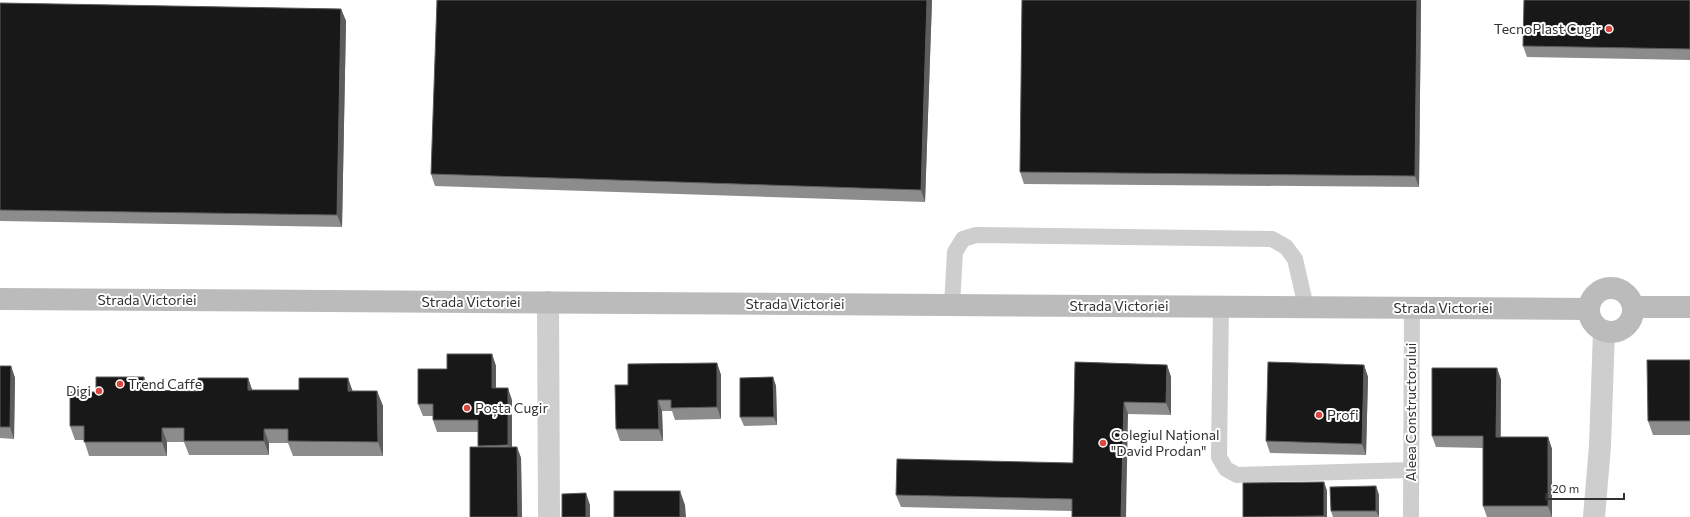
<svg xmlns="http://www.w3.org/2000/svg" width="1690" height="517" font-family="Commissioner,sans-serif">
  <rect width="100%" height="100%" fill="#fff"/>
  <g fill="none" stroke-linecap="round" stroke-linejoin="round">
    <g stroke="#cecece" stroke-width="16">
      <path d="M952,305L955,252L963,239L976,235L1272,239L1286,247L1295,259L1306,307"/>
      <path d="M1221,307L1219,457L1226,469L1237,475L1411,470"/>
      <path d="M1411,517L1412,308"/>
    </g>
    <path stroke="#cecece" stroke-width="22" d="M548,302L549,517"/>
    <path stroke="#cecece" stroke-width="22" d="M1594,517L1600,446L1604,331"/>
    <g stroke="#bbb" stroke-width="22">
      <circle cx="1611" cy="310" r="22"/>
      <path d="M0,299L1589,309"/>
      <path d="M1634,307H1690"/>
    </g>
  </g>
  <g fill="#8c8c8c">
    <path d="M932,0L925,202L435,186L431,174Z"/>
    <path d="M1022,0H1421L1419,187L1024,184L1020,172Z"/>
    <path d="M1690,0V60L1527,57L1523,46Z"/>
    <path d="M0,3L341,9L346,21L342,227L0,221Z"/>
    <path d="M492,354L496,366V388L512,400V447H517L521,458L522,517H470L479,447L478,446V432H437L433,420V416H423L418,404L447,369Z"/>
    <path d="M1690,360V435H1653L1648,421Z"/>
    <path d="M1075,362L1167,365L1171,377V415L1128,414L1072,511L901,507L896,495L1073,463Z"/>
    <path d="M717,363L721,375V419L675,420L672,411H662L663,441H620L616,429L628,385Z"/>
    <path d="M1364,365L1368,377L1366,455L1270,453L1266,441Z"/>
    <path d="M0,366H11L15,378L14,439L0,438Z"/>
    <path d="M1497,368L1501,380V437H1548L1552,449V517H1487L1483,506V448L1436,447L1432,436Z"/>
    <path d="M773,377L776,386L777,425L744,426L740,417Z"/>
    <path d="M248,378L252,390H299L348,378L352,391H377L383,406V456H293L288,443H269V455H189L184,442H167V456H89L84,440H75L70,426L96,392L148,390L198,391Z"/>
    <path d="M1324,482L1327,491V517H1243Z"/>
    <path d="M1376,486L1379,495V517H1333L1331,511Z"/>
  </g>
  <g fill="#5d5d5d">
    <path d="M927,0H932L925,202L921,190Z"/>
    <path d="M1417,0H1421L1419,187L1415,176Z"/>
    <path d="M341,9L346,21L342,227L337,215Z"/>
    <path d="M492,354L496,366V399L492,388Z"/>
    <path d="M717,363L721,375V419L717,407Z"/>
    <path d="M1167,365L1171,377V415L1166,403Z"/>
    <path d="M1364,365L1368,377L1366,455L1362,444Z"/>
    <path d="M11,366L15,378L14,439L10,427Z"/>
    <path d="M1497,368L1501,380L1500,448L1496,437Z"/>
    <path d="M144,377L149,391L143,390Z"/>
    <path d="M773,377L776,386L777,425L774,417Z"/>
    <path d="M248,378L253,392L248,390Z"/>
    <path d="M348,378L353,392L348,391Z"/>
    <path d="M508,388L512,400V457L508,445Z"/>
    <path d="M377,391L383,406V456L378,442Z"/>
    <path d="M658,400L662,411L663,441L659,429Z"/>
    <path d="M1124,402L1128,414L1126,517H1121Z"/>
    <path d="M162,428L167,442V456L162,442Z"/>
    <path d="M264,429L269,443V455L264,441Z"/>
    <path d="M1548,437L1552,449V517L1548,506Z"/>
    <path d="M517,447L521,458L522,517H518Z"/>
    <path d="M1324,482L1327,491V517H1324Z"/>
    <path d="M1376,486L1379,495V517L1376,511Z"/>
    <path d="M680,491L685,505L686,517H680Z"/>
    <path d="M586,493L590,505V517H586Z"/>
  </g>
  <g fill="#181818" stroke="#5d5d5d">
    <path d="M437,0H927L921,190L431,174Z"/>
    <path d="M1022,0H1417L1415,176L1020,172Z"/>
    <path d="M1524,0H1690V49L1523,46Z"/>
    <path d="M0,3L341,9L337,215L0,210Z"/>
    <path d="M447,354H492V388H508V445L478,446V420H433V404H418V369H447Z"/>
    <path d="M1647,360H1690V421H1648Z"/>
    <path d="M1075,362L1167,365L1166,403L1124,402L1121,517H1072V499L896,495L897,459L1073,463Z"/>
    <path d="M1268,362L1364,365L1362,444L1266,441Z"/>
    <path d="M717,363V407L671,408V400H658L659,429H616L615,385H628V364Z"/>
    <path d="M0,366H11L10,427H0Z"/>
    <path d="M1432,368H1497L1496,437H1548V506H1483V436H1432Z"/>
    <path d="M96,377H144L143,390L198,391V378H248V390H299V378H348V391H377L378,442L288,441V429H264V441H184V428H162V442H84V426H70V392H96Z"/>
    <path d="M773,377L774,417H740V378Z"/>
    <path d="M470,447H517L518,517H470Z"/>
    <path d="M1324,482V516L1243,517V483Z"/>
    <path d="M1376,486V511H1331L1330,487Z"/>
    <rect x="614" y="491" width="66" height="26"/>
    <path d="M586,493V517H562V494Z"/>
  </g>
  <g fill="#d94942" stroke="#fff" stroke-width="1.5">
    <circle cx="1609" cy="29" r="4"/>
    <circle cx="120" cy="384" r="4"/>
    <circle cx="99" cy="391" r="4"/>
    <circle cx="467" cy="408" r="4"/>
    <circle cx="1319" cy="415" r="4"/>
    <circle cx="1103" cy="443" r="4"/>
  </g>
  <g text-anchor="middle" stroke-width="4" stroke-linejoin="round" paint-order="stroke">
    <g font-size="14" fill="#313131" stroke="#fff" text-anchor="start">
      <text x="1601" y="34" text-anchor="end">TecnoPlast Cugir</text>
      <text x="128" y="389">Trend Caffe</text>
      <text x="91" y="396" text-anchor="end">Digi</text>
      <text x="475" y="413">Poșta Cugir</text>
      <text x="1327" y="420">Profi</text>
      <text x="1111" y="440">Colegiul Național<tspan x="1111" dy="16">"David Prodan"</tspan></text>
    </g>
    <g font-size="14" fill="#313131" stroke="#fff">
      <text x="147" y="305">Strada Victoriei</text>
      <text x="471" y="307">Strada Victoriei</text>
      <text x="795" y="309">Strada Victoriei</text>
      <text x="1119" y="311">Strada Victoriei</text>
      <text x="1443" y="313">Strada Victoriei</text>
      <text transform="translate(1411 412) rotate(-90)" y="5">Aleea Constructorului</text>
    </g>
  </g>
  <path d="M1546 493v6h78v-6" fill="none" stroke="#313131" stroke-width="2"/>
  <text x="1552" y="493" font-size="12" fill="#313131" stroke="#ffffff" stroke-width="3" paint-order="stroke">20 m</text>
</svg>
